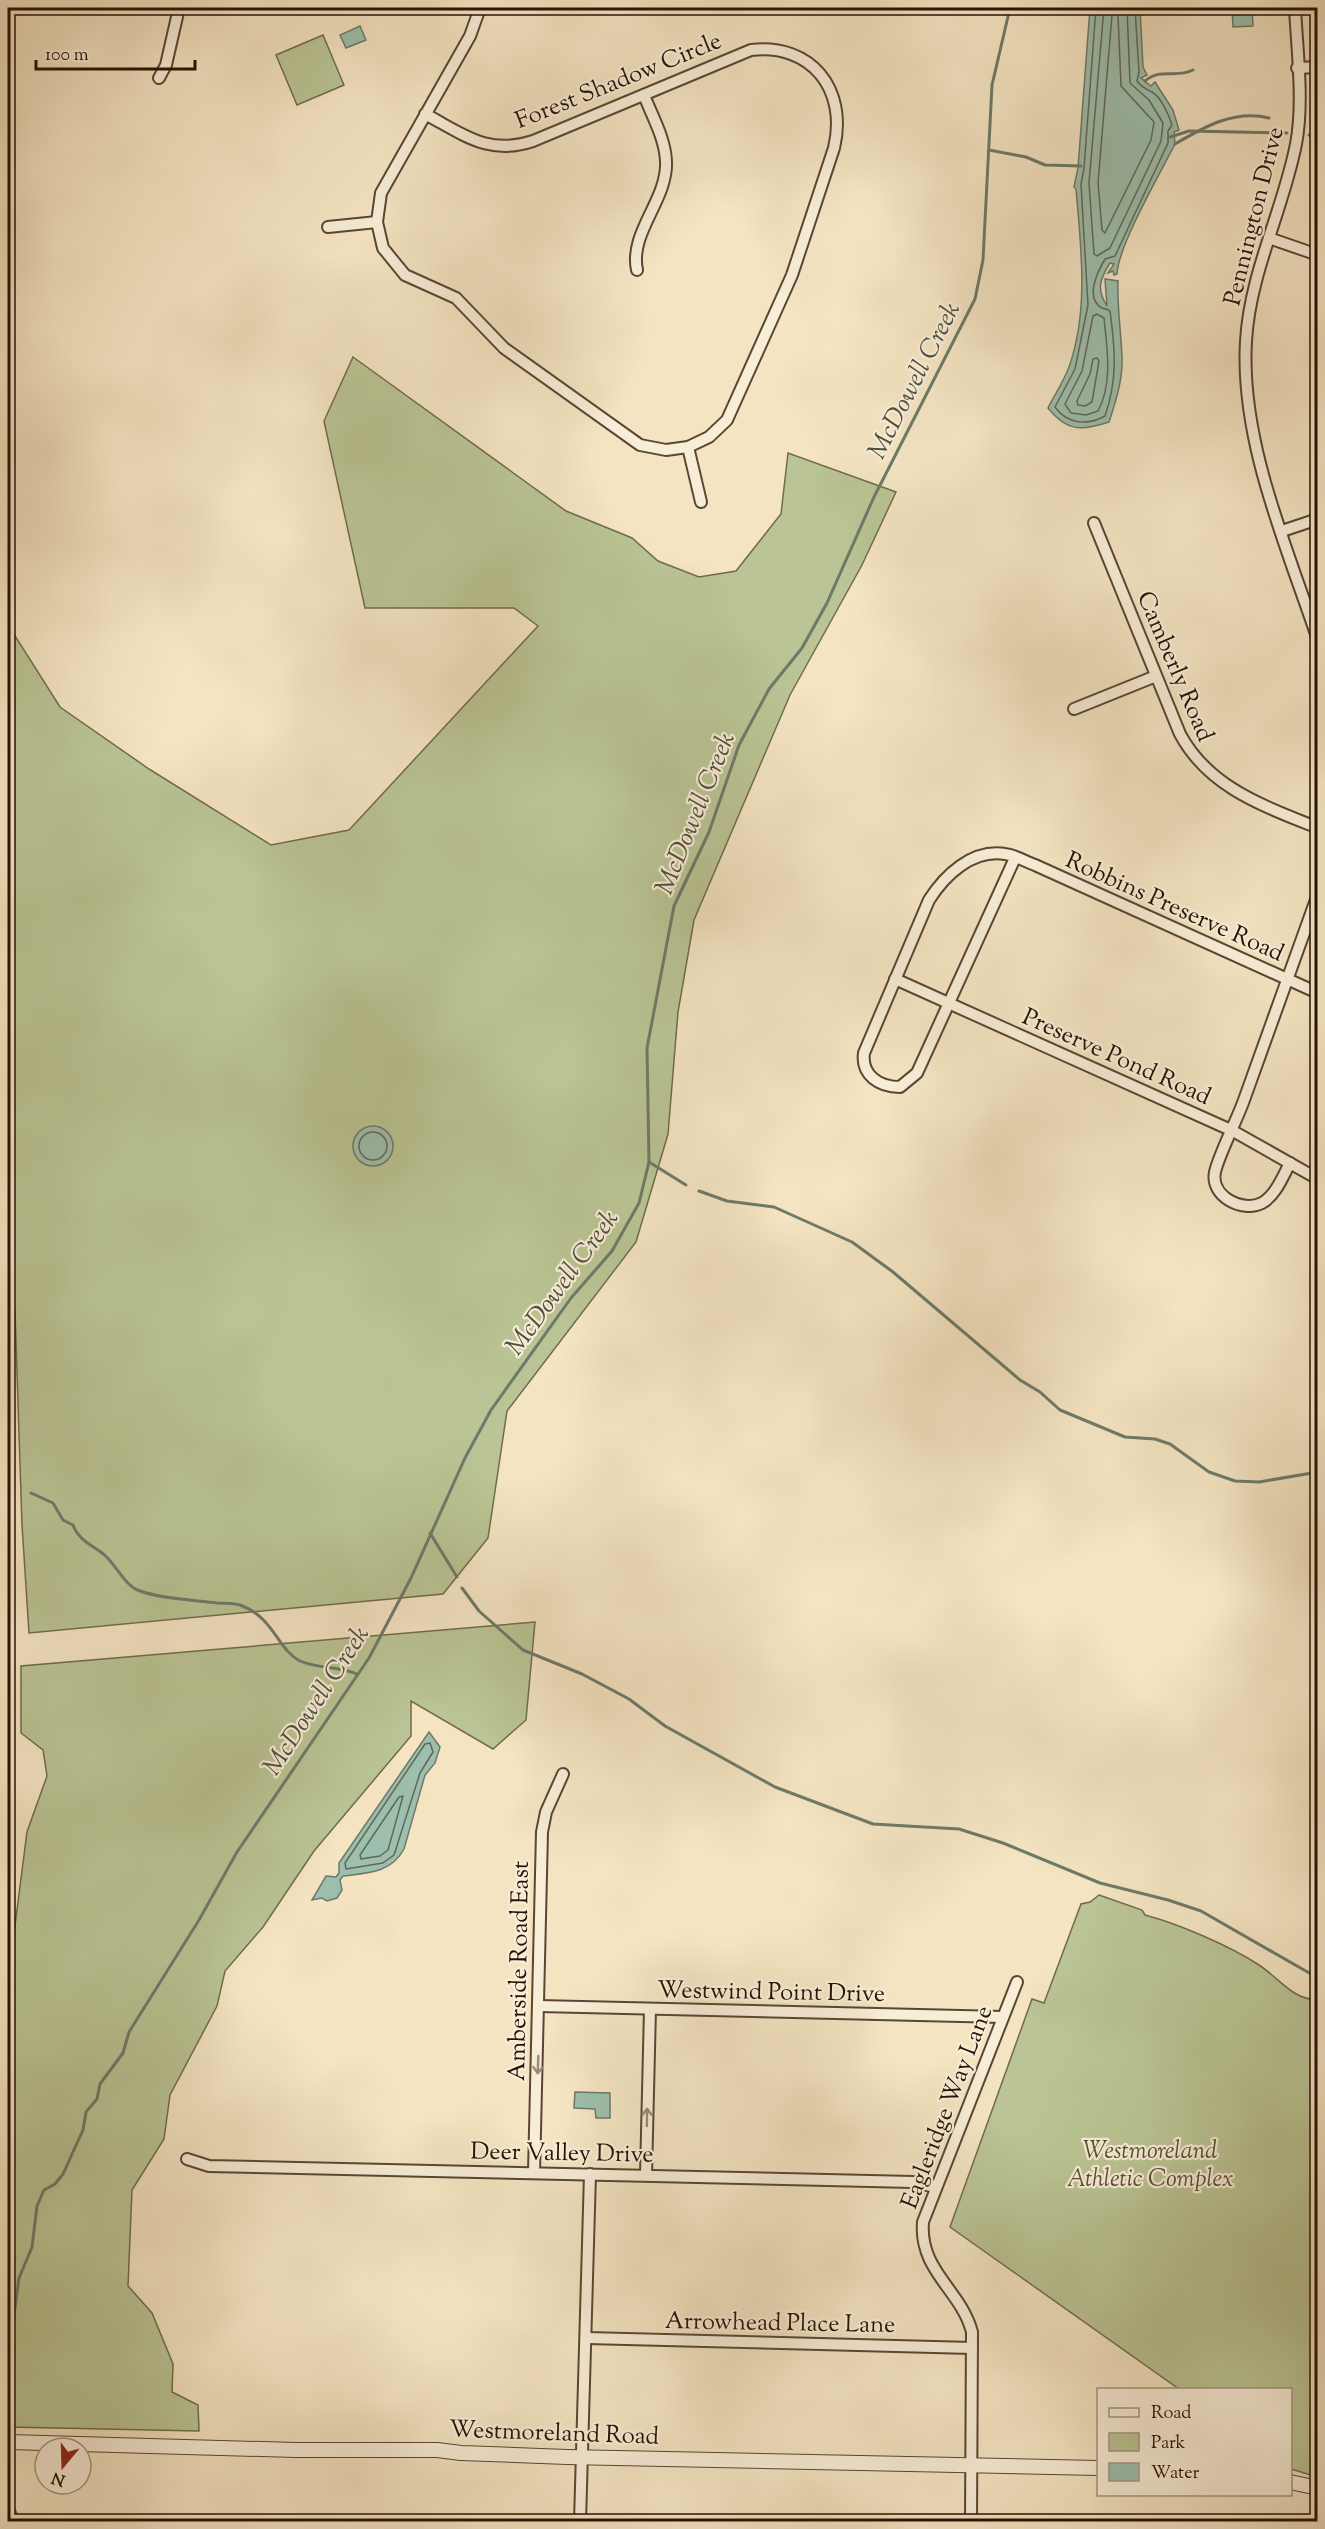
<svg xmlns="http://www.w3.org/2000/svg" width="1325" height="2529" font-family="'Sorts Mill Goudy',serif">
  <rect width="100%" height="100%" fill="#f4e4c2"/>
  <filter id="stains"><feTurbulence type="fractalNoise" baseFrequency=".00333" numOctaves="4"/><feColorMatrix values="0 0 0 0 .2 0 0 0 0 .09 0 0 0 0 .02 0 0 0 .5 -.17"/></filter>
  <radialGradient id="worn" r=".72"><stop offset=".6" stop-color="#630" stop-opacity="0"/><stop offset="1" stop-color="#630" stop-opacity=".3"/></radialGradient>
  <g fill="#bac494" stroke="#706b4c" stroke-width="1.5">
    <path d="M323,35L344,85L297,105L276,55Z"/>
    <path d="M353,357L566,511L632,538L658,561L699,577L736,571L781,514L788,453L896,492L862,565L790,695L694,920L678,1012L668,1134L636,1242L507,1411L488,1538L443,1594L29,1633L22,1525L15,1311L8,1255V629L12,631L60,707L149,769L271,845L349,830L538,626L514,608H365L324,421Z"/>
    <path d="M535,1622L526,1720L493,1749L411,1701V1736L314,1851L263,1927L225,1971L217,2006L170,2095L164,2139L132,2190L128,2286L152,2313L173,2364L172,2392L198,2405L199,2431L8,2427V1980L27,1832L47,1776L43,1750L21,1733V1666Z"/>
    <path d="M1099,1895L1142,1910L1145,1915C1179,1924 1230,1946 1259,1965C1280,1979 1292,1999 1317,2000V2477L1291,2469L1290,2390L1179,2389L950,2227L1032,1999L1044,2003L1081,1904L1090,1902Z"/>
  </g>
  <g fill="#9dbfad" stroke="#6d7a69" stroke-width="1.5">
    <path d="M1090,8H1140L1143,67L1147,75L1141,78L1151,86L1155,82L1173,110L1179,130L1174,132L1175,144C1161,172 1118,246 1117,274L1114,275L1113,271L1108,273L1114,264L1110,263C1100,279 1096,289 1107,306L1105,279L1118,281C1117,307 1121,331 1122,357C1123,379 1116,401 1109,422C1082,431 1067,432 1048,408C1055,394 1064,381 1069,367C1089,311 1081,247 1076,189L1074,187L1078,168Z"/>
    <path d="M1232,8H1252L1253,26L1233,27Z"/>
    <path d="M360,26L366,40L346,48L340,35Z"/>
    <circle cx="373" cy="1146" r="20"/>
    <path d="M429,1732L440,1747L435,1763L425,1775L404,1849C391,1873 368,1873 343,1876L340,1880L342,1890L337,1898L327,1901L322,1898L312,1900L326,1876L336,1877L339,1873V1863Z"/>
    <path d="M575,2092L610,2093V2118H596L595,2109L574,2108Z"/>
  </g>
  <g fill="none" stroke-linecap="round" stroke-linejoin="round">
    <g stroke="#616858" stroke-width="1.5">
      <path d="M1096,8L1084,168L1081,184L1088,305L1075,369L1055,407C1067,424 1087,426 1105,416C1118,378 1115,349 1110,311C1108,309 1105,309 1102,308C1084,298 1098,271 1105,259L1115,256L1168,143V131L1172,125C1169,115 1161,97 1152,92C1146,89 1141,87 1137,81L1139,72L1135,8"/>
      <path d="M1104,8L1089,183L1094,254L1097,256L1110,248L1161,141L1163,123L1149,100L1130,83L1127,8"/>
      <path d="M1115,12L1118,15L1121,86L1154,122L1151,140L1105,233L1102,230L1098,183L1112,15Z"/>
      <path d="M1097,314L1104,318C1107,348 1113,383 1098,411L1086,415L1071,413L1065,404L1082,371L1093,316Z"/>
      <path d="M1097,358L1099,361L1092,402L1085,406L1078,405L1077,401L1090,374L1093,359Z"/>
      <circle cx="373" cy="1146" r="14"/>
      <path d="M430,1743L433,1752L420,1773L394,1855L383,1863L346,1869L345,1863L425,1744Z"/>
      <path d="M403,1796L388,1850L380,1856L361,1859L360,1855L399,1797Z"/>
    </g>
    <g stroke="#6d7a69" stroke-width="3">
      <path d="M1145,81C1162,67 1174,79 1193,70"/>
      <path d="M1309,135L1318,139"/>
      <path d="M1170,137L1189,131L1287,133"/>
      <path d="M1175,144C1204,127 1235,109 1269,118"/>
      <path d="M989,150L1026,157L1045,165L1081,166"/>
      <path d="M649,1162L686,1185"/>
      <path d="M699,1191L727,1201L774,1207L852,1242L893,1272L1020,1380L1040,1392L1060,1410L1125,1437L1155,1439L1170,1444L1209,1472L1235,1481L1259,1482L1318,1472"/>
      <path d="M31,1493L53,1503L63,1520L73,1525C78,1539 91,1545 102,1553C116,1563 123,1585 140,1591C163,1599 193,1600 217,1603C224,1603 233,1603 240,1605C274,1617 277,1649 300,1661C318,1669 339,1666 357,1674"/>
      <path d="M430,1533L457,1577"/>
      <path d="M462,1588L479,1611L523,1650L582,1674L629,1699L665,1726L775,1787L873,1824L959,1829L1003,1843L1100,1883L1168,1900L1201,1911L1318,1978"/>
      <path d="M8,2341L13,2323L19,2278L32,2247L37,2206L44,2190L55,2184L63,2174L83,2130L86,2112L97,2099L100,2084L123,2053L129,2032L199,1920L237,1852L369,1658L411,1578L465,1458L491,1410L571,1298L612,1251L639,1203L649,1162L647,1048L674,906L709,832L739,745L769,689L802,648L827,603L874,497L975,299L983,260L992,85L1010,8"/>
      <path d="M8,2495L20,2522"/>
    </g>
    <g stroke="#594633" stroke-width="14">
      <g id="minor">
        <path d="M1295,8C1297,49 1304,103 1296,144C1283,211 1250,272 1246,341C1240,441 1287,547 1318,640"/>
        <path d="M1297,68L1318,67"/>
        <path d="M159,78L166,65L179,8"/>
        <path d="M425,114C463,134 488,156 533,141L751,50C811,43 848,89 834,148L792,275L727,420L709,437L688,447L666,450L640,445L504,348L456,298L405,275L383,248L377,222L381,193L470,36L480,8"/>
        <path d="M328,227L377,222"/>
        <path d="M1269,238L1318,255"/>
        <path d="M637,270C629,232 668,200 666,161C665,138 652,116 644,95"/>
        <path d="M688,447L701,502"/>
        <path d="M1094,523L1180,734C1209,788 1264,806 1318,828"/>
        <path d="M1282,531L1318,519"/>
        <path d="M1074,709L1156,676"/>
        <path d="M1015,858L917,1073L900,1087C879,1087 861,1075 864,1053L929,900C945,875 972,849 1005,854C1015,855 1026,862 1035,865L1318,993"/>
        <path d="M895,979L1233,1131L1318,1179"/>
        <path d="M1290,1163C1283,1176 1276,1195 1262,1203C1242,1213 1210,1196 1215,1172C1219,1154 1237,1120 1244,1100C1269,1032 1293,963 1318,894"/>
        <path d="M539,2006L1003,2017"/>
        <path d="M187,2159L209,2166L913,2182L936,2187"/>
        <path d="M534,2173L542,1832L546,1812L563,1774"/>
        <path d="M646,2175L650,2009"/>
        <path d="M587,2338L972,2348"/>
        <path d="M580,2522L590,2174"/>
        <path d="M971,2522L972,2332C961,2290 919,2271 923,2222L1017,1982"/>
      </g>
    </g>
    <g stroke="#594633" stroke-width="16">
      <g id="tertiary">
        <path d="M8,2442L296,2450H437L461,2453L567,2457L1098,2468"/>
        <path d="M1290,2482L1318,2488"/>
      </g>
    </g>
    <use href="#minor" stroke="#f8edd7" stroke-width="10"/>
    <use href="#tertiary" stroke="#f8edd7" stroke-width="14"/>
  </g>
  <defs><path id="oneway-shaft" d="M-6 0H5M1.5-3L5.5 0L1.5 3" fill="none" stroke-width="1.6" stroke-linecap="round" stroke-linejoin="round" transform="scale(1.5)"/></defs>
  <g stroke="#998a78">
    <use href="#oneway-shaft" transform="translate(538 2065) rotate(92)"/>
    <use href="#oneway-shaft" transform="translate(647 2117) rotate(-89)"/>
  </g>
  <g text-anchor="middle" stroke-width="4.5" stroke-linejoin="round" paint-order="stroke">
    <g font-size="24" fill="#251203" stroke="#f8edd7">
      <text transform="translate(618 80) rotate(-22)" y="8">Forest Shadow Circle</text>
      <text transform="translate(1253 216) rotate(-76)" y="8">Pennington Drive</text>
      <text transform="translate(1176 666) rotate(67)" y="8">Camberly Road</text>
      <text transform="translate(1175 906) rotate(24)" y="8">Robbins Preserve Road</text>
      <text transform="translate(1117 1056) rotate(24)" y="8">Preserve Pond Road</text>
      <text transform="translate(518 1971) rotate(-89)" y="8">Amberside Road East</text>
      <text transform="translate(771 1991) rotate(1)" y="8">Westwind Point Drive</text>
      <text transform="translate(946 2107) rotate(-69)" y="8">Eagleridge Way Lane</text>
      <text transform="translate(562 2152) rotate(1)" y="8">Deer Valley Drive</text>
      <text transform="translate(780 2322) rotate(1)" y="8">Arrowhead Place Lane</text>
      <text transform="translate(554 2432) rotate(2)" y="8">Westmoreland Road</text>
    </g>
    <g font-size="24" font-style="italic" fill="#595036" stroke="#f8edd7">
      <text x="1150" y="2158">Westmoreland<tspan x="1150" dy="28">Athletic Complex</tspan></text>
    </g>
    <g font-size="26" font-style="italic" fill="#4f4f3e" stroke="#f8edd7">
      <text transform="translate(913 380) rotate(-63)" y="9">McDowell Creek</text>
      <text transform="translate(694 813) rotate(-68)" y="9">McDowell Creek</text>
      <text transform="translate(561 1282) rotate(-54)" y="9">McDowell Creek</text>
      <text transform="translate(315 1700) rotate(-57)" y="9">McDowell Creek</text>
    </g>
  </g>
  <rect width="1325" height="2529" fill="none" stroke="#f4e4c2" stroke-width="30"/>
  <rect x="9" y="9" width="1307" height="2511" fill="none" stroke="#251203" stroke-width="3"/>
  <rect x="15" y="15" width="1295" height="2499" fill="none" stroke="#251203" stroke-width="1.5"/>
  <rect x="1097" y="2388" width="195" height="108" fill="#f8edd7" stroke="#a49582" stroke-width="1.5"/>
  <rect x="1109" y="2408" width="30" height="9" fill="#f8edd7" stroke="#a49582" stroke-width="1.5"/>
  <text x="1151" y="2418" font-size="18" fill="#251203">Road</text>
  <rect x="1109" y="2433" width="30" height="18" fill="#bac494" stroke="#a49582" stroke-width="1.5"/>
  <text x="1151" y="2448" font-size="18" fill="#251203">Park</text>
  <rect x="1109" y="2463" width="30" height="18" fill="#9dbfad" stroke="#a49582" stroke-width="1.5"/>
  <text x="1151" y="2478" font-size="18" fill="#251203">Water</text>
  <g transform="translate(63 2466) rotate(199)"><circle r="28" fill="#f8edd7" stroke="#a49582" stroke-width="1.5"/>
  <path d="M0-4.5L10 22L0 15L-10 22Z" fill="#8f2418"/>
  <text y="-9" font-size="16" font-weight="bold" text-anchor="middle" fill="#251203">N</text>
  </g>
  <path d="M36 60v9h159v-9" fill="none" stroke="#251203" stroke-width="3"/>
  <text x="45" y="60" font-size="18" fill="#251203" stroke="#f8edd7" stroke-width="4.5" paint-order="stroke">100 m</text>
  <rect width="100%" height="100%" filter="url(#stains)"/>
  <rect width="100%" height="100%" fill="url(#worn)"/>
</svg>
